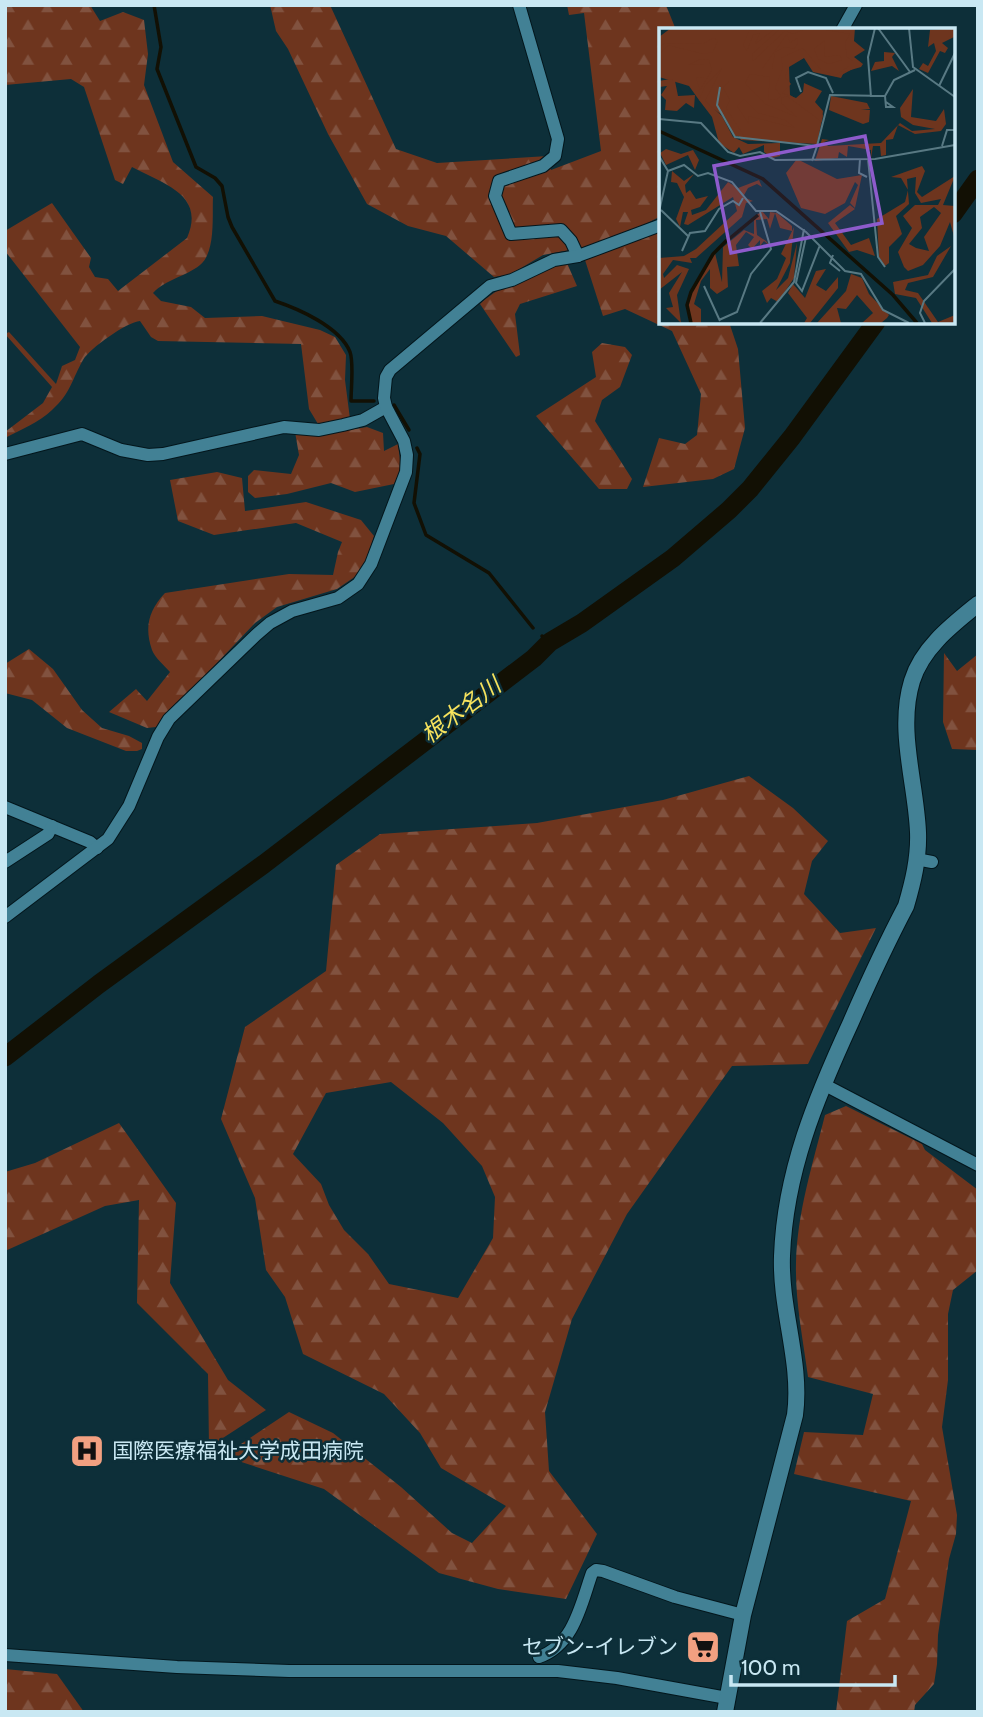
<svg xmlns="http://www.w3.org/2000/svg" width="983" height="1717" font-family="Cabin,'Noto Sans JP',sans-serif">
  <defs>
    <pattern id="forest-firs" width="22" height="20" patternUnits="userSpaceOnUse" patternTransform="scale(1.75)"><rect width="22" height="20" fill="#6e351e"/><path d="M5 1l3.5 6h-7zM16 11l3.5 6h-7z" fill="#81523f"/></pattern>
  </defs>
  <rect width="100%" height="100%" fill="#0d2f39"/>
  <g fill="url(#forest-firs)" fill-rule="evenodd">
    <path d="M5,5H90L100,21L123,12L144,20L148,54L144,85L173,162L213,197C212,216 216,252 200,265C185,277 166,279 153,293L161,301L191,307L205,318L262,316L320,330L335,337L346,355L345,380L350,419L318,424L309,409L301,344L158,341L151,337L140,321C127,322 90,348 83,360C72,379 71,393 52,410C40,422 20,430 5,438V432L43,403L52,387L5,334L9,332L56,384L62,366L75,360L80,347L5,251V231L52,203L91,258L89,267L95,277L108,279L118,291L187,238C206,194 163,184 132,167L123,184L115,180L84,87L71,79L5,85Z"/>
    <path d="M270,5H330L396,149L437,163L548,156L551,170L601,151L584,13L569,15L567,5H666L676,30H661V216L628,233L585,247L543,255L511,274L494,277L446,236L408,226L367,204L328,134L288,49L276,31Z"/>
    <path d="M661,230V322H729L738,349L745,428L734,469L713,479L643,487L659,438L685,444L697,435L701,394L672,331L625,309L603,316L585,260Z"/>
    <path d="M567,263L577,286L520,304L515,314L520,355L516,357L480,304C500,285 540,268 567,263Z"/>
    <path d="M602,343L625,347L632,355L620,387L602,400L595,421L632,479L627,489H599L536,416L596,377L592,352Z"/>
    <path d="M367,427L383,433L384,451L398,444L401,469L394,484L355,492L331,483L287,494L255,498L248,492V476L254,470L291,474L299,455L295,432L323,434Z"/>
    <path d="M217,472L242,478L245,511L306,502L361,520L374,536L366,560L356,576L337,589L277,607L255,623L156,727L147,728L109,712L136,689L147,701L170,672C165,666 155,658 152,650C144,627 149,610 165,593L289,574L333,575L338,552L342,542L296,523L214,535L178,521L170,480Z"/>
    <path d="M29,649L53,669L82,710L102,728L129,736L142,743V749L137,751H126L67,728L32,700L5,693V664Z"/>
    <path d="M944,653L957,671L978,654V750L952,749L943,722Z"/>
    <path d="M749,776L793,808L828,841L812,861L804,894L840,933L876,928L808,1064L732,1066L627,1214L572,1319L545,1412L549,1471L597,1534L566,1599L498,1589L439,1573L324,1489L223,1456L289,1412L333,1433L401,1487L452,1533L472,1543L506,1506L441,1468L420,1433L384,1394L303,1354L285,1297L266,1270L255,1198L221,1119L245,1027L326,971L336,865L380,834L537,823L663,800ZM391,1082L443,1123L482,1166L495,1197L493,1238L458,1298L389,1284L368,1254L344,1230L329,1205L321,1184L293,1154L326,1093Z"/>
    <path d="M846,1106L922,1144L925,1150L978,1190V1270L953,1290L948,1314V1380L942,1427L957,1515L956,1534L949,1559L938,1635L937,1664L934,1684L915,1705L914,1712H836L847,1621L885,1599L911,1501L794,1474L804,1432L863,1435L873,1394L808,1377C803,1339 795,1301 796,1263C797,1213 813,1163 825,1115Z"/>
    <path d="M119,1123L176,1203L170,1283L228,1380L266,1410L209,1447L208,1374L137,1303L139,1200L105,1206L5,1251V1172L35,1163Z"/>
    <path d="M5,1669L57,1674L84,1712H5Z"/>
  </g>
  <g fill="none" stroke-linecap="round" stroke-linejoin="round">
    <g stroke="#121004" stroke-width="3.5">
      <path d="M154,5L161,47L157,69L196,167L215,178L222,186L228,217L232,227L275,301C299,309 340,327 350,352C354,363 351,388 351,401H374"/>
      <path d="M394,405L409,430"/>
      <path d="M417,448L420,454L414,503L426,535L489,573L533,628"/>
      <path d="M542,636L550,642"/>
    </g>
    <g stroke="#121004" stroke-width="19">
      <path d="M953,214L978,179"/>
      <path d="M5,1057L99,984L264,864L441,729L534,658L550,642L582,623L673,558L729,510L750,489L792,437L876,322"/>
    </g>
    <g stroke="#03161c" stroke-width="14">
      <g id="minor">
        <path d="M519,5L558,139L555,156L543,166L499,181L495,196L511,234L561,230L571,241L578,256"/>
        <path d="M842,30L856,5"/>
        <path d="M5,454L82,434L121,450L148,455L163,454L284,427L319,430L343,425L363,420L386,407"/>
        <path d="M5,807L90,842L97,848"/>
        <path d="M916,859L932,862"/>
        <path d="M5,862L48,834L52,826"/>
        <path d="M5,917L108,839L129,806L158,737L169,719L256,635L270,623L292,611L338,598L358,584L371,564L406,472L407,455L404,441L386,407L384,398L386,377L390,370L490,286L512,280L554,260L578,256L661,225"/>
        <path d="M823,1084L978,1165"/>
        <path d="M5,1655L177,1667L289,1671H558L617,1678L727,1698"/>
        <path d="M539,1657C574,1645 581,1604 592,1573L596,1570L603,1571L675,1597L743,1615"/>
      </g>
    </g>
    <g stroke="#03161c" stroke-width="18">
      <path id="tertiary" d="M725,1712L743,1615L795,1415C802,1362 780,1310 782,1256C785,1172 816,1098 851,1022C868,983 886,944 906,906C913,882 919,858 918,832C916,783 897,730 912,681C922,648 952,625 978,604"/>
    </g>
    <use href="#minor" stroke="#428195" stroke-width="12"/>
    <use href="#tertiary" stroke="#428195" stroke-width="16"/>
  </g>
  <defs>
    <g id="hospital-square" transform="scale(1.75)"><rect x="-9" y="-9" width="18" height="18" rx="4" fill="#f2a081" stroke="#0d2f39"/><path d="M-5-5h3v3.5h4V-5h3V5h-3V1.5h-4V5h-3Z" fill="#111"/></g>
    <g id="supermarket-square" transform="scale(1.75)"><rect x="-9" y="-9" width="18" height="18" rx="4" fill="#f2a081" stroke="#0d2f39"/><path d="M-6-5.5h2.5l.6 2H6L4.5 2H-2.5L-4.4-4H-6ZM-1.5 3.2a1.3 1.3 0 1 0 .1 0ZM3 3.2a1.3 1.3 0 1 0 .1 0Z" fill="#111"/></g>
  </defs>
  <g fill-rule="evenodd">
    <use href="#hospital-square" x="87" y="1451"/>
    <use href="#supermarket-square" x="703" y="1647"/>
  </g>
  <g text-anchor="middle" stroke-width="5" stroke-linejoin="round" paint-order="stroke">
    <g font-size="21" fill="#c9e8f3" stroke="#0d2f39" text-anchor="start">
      <text x="112" y="1458">国際医療福祉大学成田病院</text>
      <text x="678" y="1654" text-anchor="end">セブン-イレブン</text>
    </g>
    <g font-size="23" font-style="italic" fill="#f7e35d" stroke="#0d2f39">
      <text transform="translate(461 710) rotate(-37)" y="8">根木名川</text>
    </g>
  </g>
  <g transform="translate(659 28)">
    <rect width="296" height="296" fill="#0d2f39"/>
    <path d="M12,0H181L194,5L189,28L201,37L179,49L154,41L146,29L130,38L131,67L164,87L158,116L82,112L68,90L40,72L30,58L0,49V9ZM172,68L208,75L211,81H202L211,82L210,94L204,96L170,82Z" fill="#6e351e"/>
    <path d="M117,0L96,16L101,5L94,7L88,23L84,17L90,3ZM122,0H148L134,6L126,3L94,33L93,26ZM156,0H196L195,13L206,22L195,29L204,36L202,39L185,44L182,50L154,44L145,30L130,39L126,49L132,56L123,65L137,70L144,64L145,55L163,63L156,74L164,83L163,94L128,68L122,70L123,76L138,89L106,76L86,55L91,46L111,49L109,71L117,72L122,68L116,60L124,40L122,30L144,20L162,42L177,47L190,38V33H194L188,29L186,14L191,6ZM296,0L295,9L283,15L289,20L286,25L281,23L269,45L260,41L264,35L269,38L277,23L275,15L269,19L271,2ZM128,6L131,15L138,10L139,15L135,21L126,19L116,24L113,41H103ZM54,10L59,12L54,24L44,26L9,17L0,27V19L6,15L44,16ZM166,12L165,29L181,27L183,32L170,36L159,31L155,21ZM225,24L236,25L233,29L240,43L233,38L212,43L216,34L225,33ZM42,31L50,32L53,42L41,62L37,50L45,49V36L29,37ZM63,40L46,73L63,88L74,109L89,116L121,115V128L113,130L105,124V117L84,126L80,119L75,125L60,115L53,89L40,72L46,58ZM11,51L16,53L19,68L36,67L35,80L27,75L18,83L6,82L7,72L2,67L8,58L0,59V53ZM70,53L64,60L71,72L67,80L85,108H76L61,80L60,65ZM254,61L252,89L277,93L285,81L287,96L282,103L256,106L239,97L234,111L227,112V127L222,128L221,118H214L212,130V122L189,118L188,129L180,124L179,130L156,133L163,111L170,112L165,114L169,118L222,115L241,95L253,103L276,101L254,97L242,89L241,80ZM85,71L99,85L126,92L136,100L89,88L90,96L78,78ZM7,121L22,126L34,122L40,132L36,142L29,127L7,137L1,125ZM138,131L178,151L203,147L196,180L191,175L199,157L196,154L186,175L166,186L142,180L127,145ZM263,138L266,143L258,164L263,169L296,148L284,177L296,178V212L291,194L281,218L264,237L249,243L245,239L239,224L253,200L244,188L256,177H279L282,171L262,175L256,165L257,149L248,151L250,176L237,188L243,206L230,219V235L226,238L220,229L218,191L246,174L249,162L242,150L232,149ZM275,179L282,185L265,209L270,223L257,220L250,216L263,200L261,189ZM13,143L25,153L35,146L26,157L27,165L31,162L37,171L49,168L41,179L32,182L33,187L47,182L69,154L79,160L100,152L103,159L98,156L89,160L84,169L94,173L87,175L83,189L37,230H31L33,235L14,232L4,246L5,250L18,237L30,241L18,267L22,295L7,280L14,279L10,265L23,244L0,262V230L25,228L37,221L78,183L74,169L29,197L25,196L29,184H24L21,199L17,191L25,169L18,155L12,154ZM191,177L196,181L176,195L192,217L210,210L216,228L198,222L190,224L169,195ZM103,183L110,191L111,184L118,185L133,198V203L121,200L116,185L111,201L108,191L97,192L98,207L107,213L112,219L105,213L101,218V212L93,221L89,217L95,209L87,204L77,217L80,238L68,239L69,259L58,266L51,260V241L42,253L35,276L42,281V295H33L28,279L36,255L56,225L63,254L64,219L85,202L95,206V189ZM135,199L131,235L117,262L129,250L138,215L135,250L119,274L112,270L108,275L103,263L118,251L127,230L122,226ZM292,218L274,249L249,255L246,262L259,265L279,294L296,287L294,295H273L257,270L236,266L234,254L269,247L278,228ZM167,241L157,257L167,263L179,249V260L151,295H145L148,290L129,265L134,256L146,270L157,243ZM192,246L203,250L210,266L230,287L228,290L222,295H203L214,285L198,267L187,281L178,280L182,295H158L187,263Z" fill="#6e351e" fill-rule="evenodd"/>
    <path fill="none" stroke="#121004" stroke-width="3.5" d="M0,103L104,151L234,267L258,295M70,211L99,187M32,295L28,277L32,264L54,226L68,212"/>
    <path fill="none" stroke="#587983" stroke-width="2" d="M219,0L251,44M250,0L254,39L296,69M280,58L296,25M61,59L58,77L76,109L158,118L153,133M142,64L137,50L149,44L167,50L174,65M226,68L227,79H234L227,74M212,69L209,29L216,0M0,91L42,95L69,124L81,128L101,124L116,132L216,131L296,117M296,97V123M158,118L171,67L226,68L235,52L256,42M283,118L288,102H295M0,128L9,143L0,184M201,131L200,145L208,149M209,131L219,229L226,239M9,143L25,137L39,148L49,145L73,154L97,183H117L147,204L186,243L202,246L224,282L250,295M2,182L29,208M147,209L137,255L143,263L161,217M23,223L31,205L46,203L60,181L74,173L80,177L84,170M174,227L171,235L181,243M45,258L61,293M60,292L78,284L92,246L112,221L101,184M101,295L135,254L145,201M266,295L261,285L265,273L296,241"/>
    <path fill="#8e5bcc" fill-opacity="0.15" stroke="#8e5bcc" stroke-width="3.5" d="M206,108L223,195L72,225L55,138Z"/>
    <rect width="296" height="296" fill="none" stroke="#c9e8f3" stroke-width="3.5"/>
  </g>
  <rect width="983" height="1717" fill="none" stroke="#c9e8f3" stroke-width="14"/>
  <path d="M731 1675v10h164v-10" fill="none" stroke="#c9e8f3" stroke-width="3.5"/>
  <text x="741" y="1675" font-size="21" fill="#c9e8f3" stroke="#0d2f39" stroke-width="5" paint-order="stroke">100 m</text>
</svg>
